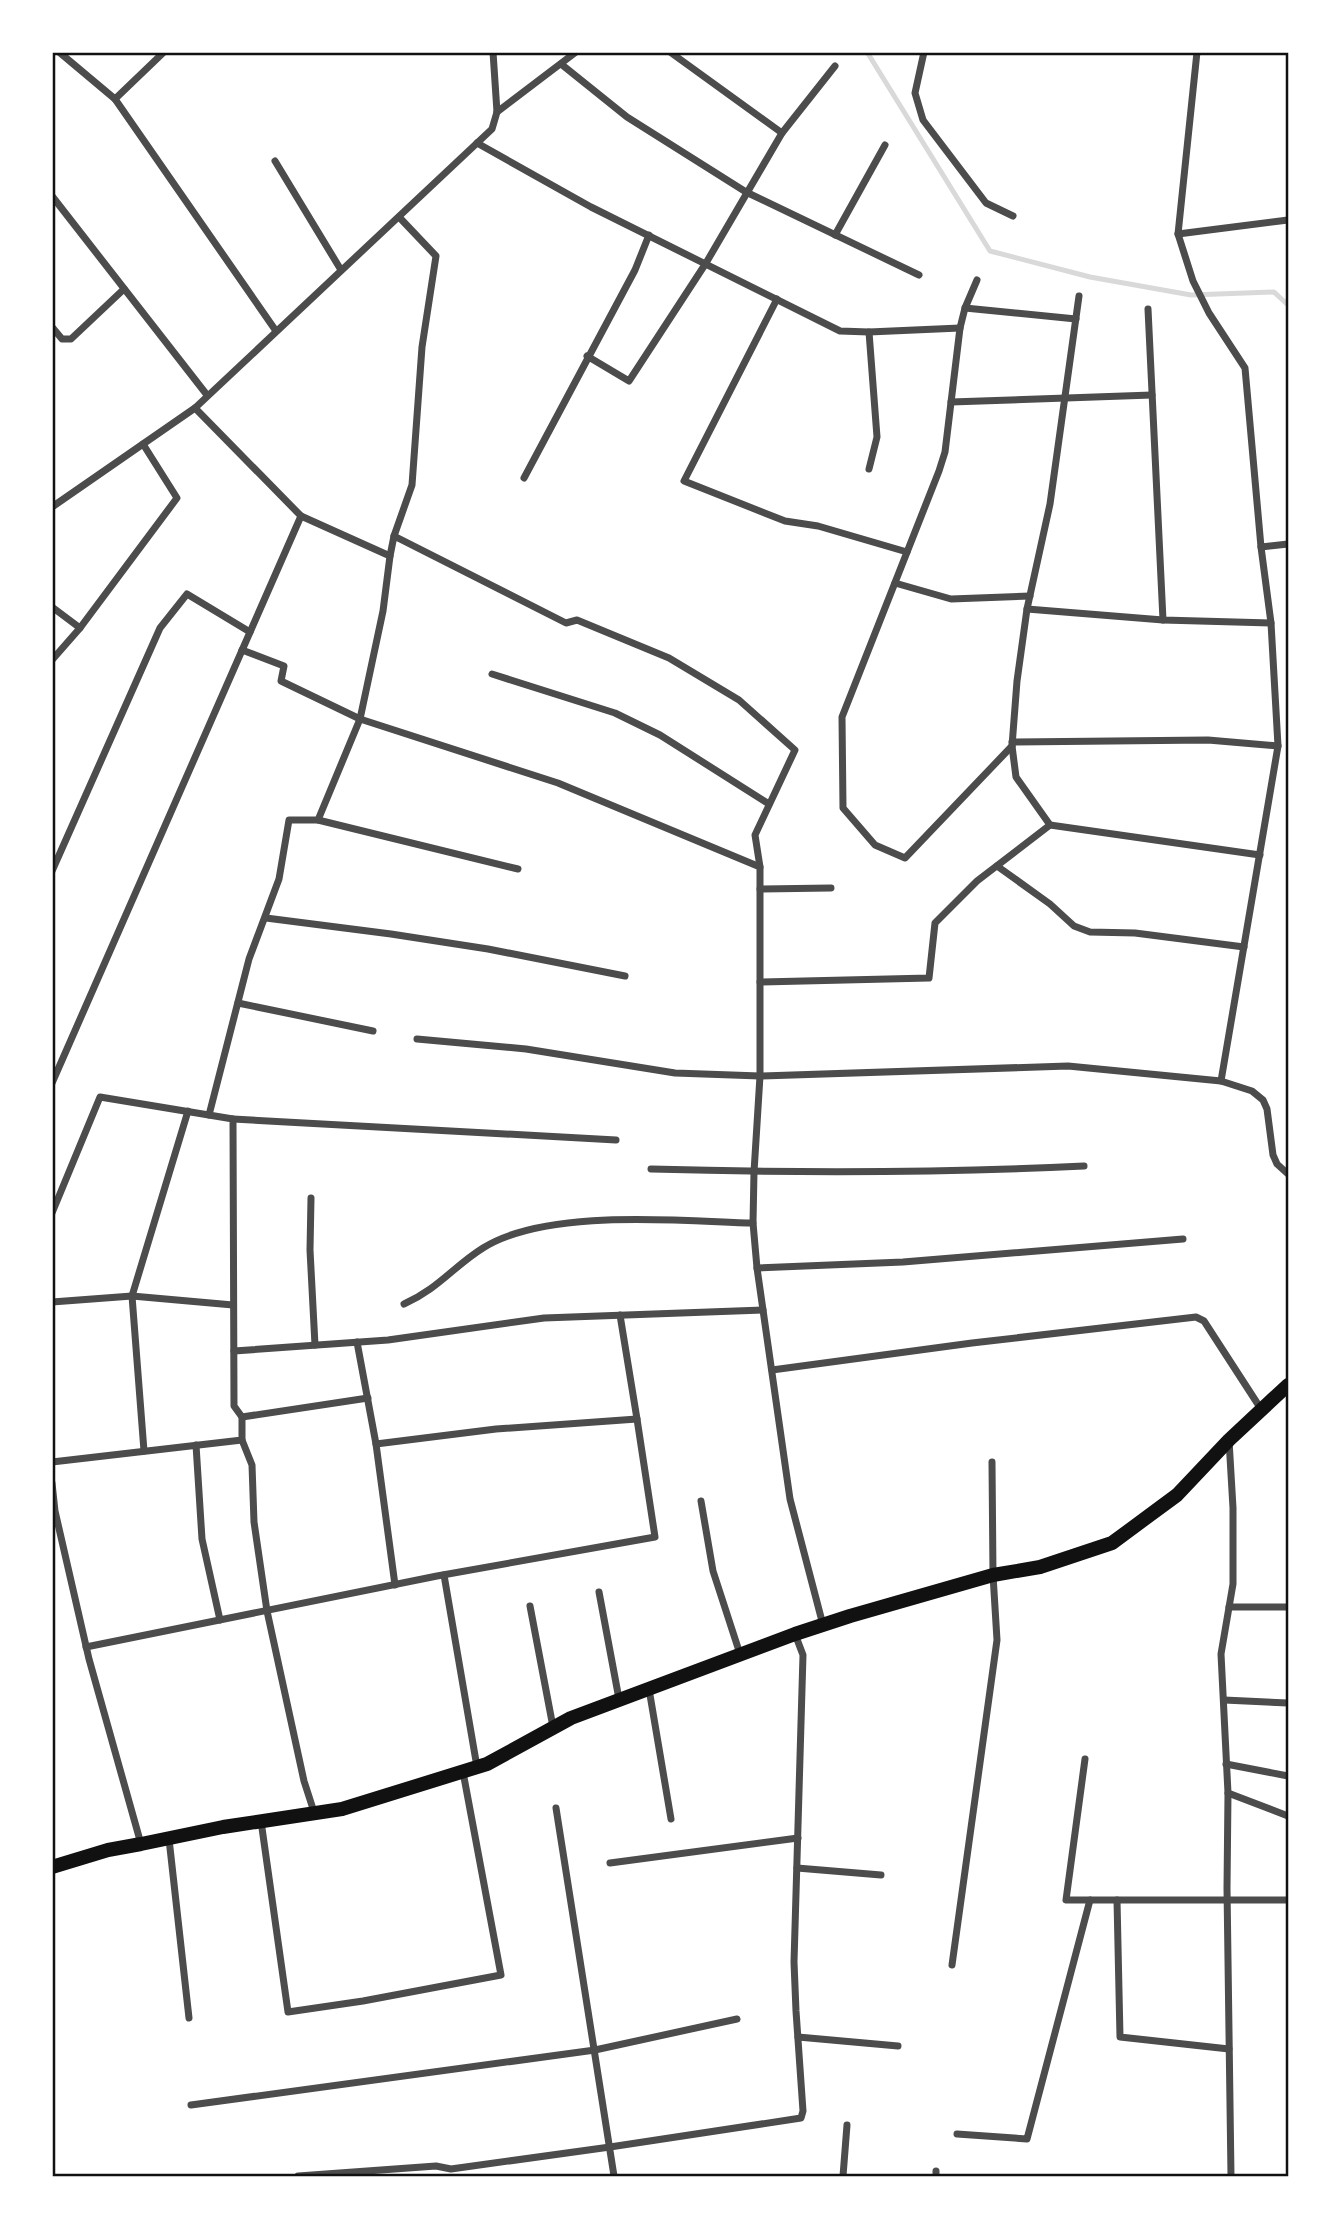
<svg xmlns="http://www.w3.org/2000/svg" width="1341" height="2229" font-family="'IBM Plex Serif',serif">
  <rect width="100%" height="100%" fill="#fff"/>
  <g fill="none" stroke-linecap="round" stroke-linejoin="round">
    <path stroke="#d9d9d9" stroke-width="5" d="M867,52L990,251L1090,277L1191,295L1274,292L1288,305"/>
    <g stroke="#4c4c4c" stroke-width="7">
      <path d="M59,52L115,99L276,331"/>
      <path d="M670,52L782,133"/>
      <path d="M924,52L915,93L923,120L986,203L1013,216"/>
      <path d="M1197,52L1178,234L1193,281L1209,313L1245,368L1261,547L1271,623L1278,746L1221,1081"/>
      <path d="M561,64L627,117L746,192L919,275"/>
      <path d="M115,99L164,52"/>
      <path d="M497,112L576,52"/>
      <path d="M477,143L591,207L840,331L869,332L960,328"/>
      <path d="M275,161L341,270"/>
      <path d="M52,196L207,395"/>
      <path d="M1178,234L1288,220"/>
      <path d="M835,235L885,145"/>
      <path d="M977,280L965,308L960,328L945,452L939,471L842,717L843,808L875,845L905,858L1012,746"/>
      <path d="M777,299L684,481L785,521L818,526L907,552"/>
      <path d="M965,308L1076,319"/>
      <path d="M1148,309L1163,620"/>
      <path d="M52,327L62,339H71L124,289"/>
      <path d="M587,356L629,381L706,263L782,133L835,66"/>
      <path d="M951,402L1152,395"/>
      <path d="M869,469L877,437L869,332"/>
      <path d="M524,478L635,270L649,235"/>
      <path d="M52,507L195,408L492,129L497,112L493,52"/>
      <path d="M394,536L412,485L422,347L436,256L399,217"/>
      <path d="M1261,547L1288,544"/>
      <path d="M390,556L394,536L566,623L577,620L669,658L739,700L795,750L755,835L760,867"/>
      <path d="M895,583L951,599L1030,596"/>
      <path d="M52,607L80,628L177,498L143,444"/>
      <path d="M1027,609L1163,620L1271,623"/>
      <path d="M242,650L284,666L281,681L360,719L558,783L760,867V1076L754,1172L753,1223L757,1268L790,1499L823,1625"/>
      <path d="M52,660L80,628"/>
      <path d="M492,674L615,713L660,735L769,804"/>
      <path d="M1012,742L1208,740L1278,746"/>
      <path d="M318,820L518,869"/>
      <path d="M1050,825L1016,777L1012,746L1017,681L1027,609L1050,504L1079,296"/>
      <path d="M997,866L1050,904L1074,926L1090,932L1135,933L1244,947"/>
      <path d="M52,871L160,628L187,594L250,632"/>
      <path d="M760,889L831,888"/>
      <path d="M266,918L391,934L488,949L625,976"/>
      <path d="M760,982L929,978L935,923L977,881L1050,825L1260,855"/>
      <path d="M238,1003L373,1031"/>
      <path d="M417,1039L526,1049L675,1073L760,1076L1068,1066L1221,1081L1252,1091L1263,1100L1267,1109L1273,1155L1277,1164L1288,1174"/>
      <path d="M52,1083L301,516L195,408"/>
      <path d="M209,1115L249,959L279,879L289,820H318L360,719L383,611L390,556L301,516"/>
      <path d="M233,1119L616,1140"/>
      <path d="M651,1169C795,1173 940,1173 1084,1166"/>
      <path d="M311,1198L310,1250L315,1345"/>
      <path d="M52,1213L100,1097L233,1119L234,1406L242,1417V1440L52,1462"/>
      <path d="M757,1268L903,1262L1183,1239"/>
      <path d="M52,1302L132,1296L233,1305"/>
      <path d="M404,1304C438,1289 454,1266 483,1248C547,1208 679,1221 753,1223"/>
      <path d="M620,1315L637,1419"/>
      <path d="M357,1342L376,1444L395,1585"/>
      <path d="M234,1351L388,1340L544,1318L763,1310"/>
      <path d="M772,1370L972,1343L1196,1317L1204,1321L1261,1409"/>
      <path d="M242,1417L368,1398"/>
      <path d="M242,1440L252,1465L254,1522L267,1611L304,1781L314,1812"/>
      <path d="M1229,1440L1233,1508V1584L1221,1654L1228,1793L1227,1888L1231,2176"/>
      <path d="M196,1445L202,1539L220,1620"/>
      <path d="M144,1451L132,1296L188,1111"/>
      <path d="M52,1483L55,1511L89,1659L141,1844"/>
      <path d="M701,1501L713,1571L740,1654"/>
      <path d="M444,1575L477,1767"/>
      <path d="M599,1592L619,1699"/>
      <path d="M530,1606L553,1727"/>
      <path d="M1229,1607H1288"/>
      <path d="M86,1647L437,1576L655,1537L637,1419L496,1429L376,1444"/>
      <path d="M649,1689L671,1819"/>
      <path d="M1224,1700L1288,1703"/>
      <path d="M1085,1759L1066,1900H1288"/>
      <path d="M1226,1764L1288,1776"/>
      <path d="M1228,1793L1288,1816"/>
      <path d="M556,1808L614,2176"/>
      <path d="M261,1821L288,2012L363,2001L501,1975L463,1772"/>
      <path d="M169,1839L189,2018"/>
      <path d="M610,1863L798,1838"/>
      <path d="M797,1868L881,1875"/>
      <path d="M1117,1900L1120,2037L1229,2049"/>
      <path d="M952,1965L997,1640L993,1575L992,1462"/>
      <path d="M798,2037L898,2046"/>
      <path d="M191,2105L595,2050L737,2019"/>
      <path d="M957,2134L1027,2139L1090,1900"/>
      <path d="M298,2176L436,2166L451,2169L610,2147L801,2118L803,2111L796,2011L794,1962L803,1655L795,1634"/>
      <path d="M843,2176L847,2125"/>
      <path d="M936,2176V2171"/>
    </g>
    <path stroke="#111" stroke-width="14" d="M52,1867L108,1850L141,1844L223,1827L342,1809L487,1764L571,1718L795,1634L850,1616L993,1575L1040,1567L1112,1543L1177,1495L1229,1440L1288,1385"/>
  </g>
  <rect width="1341" height="2229" fill="none" stroke="#ffffff" stroke-width="108"/>
  <rect x="54" y="54" width="1233" height="2121" fill="none" stroke="#111" stroke-width="2.5"/>
</svg>
